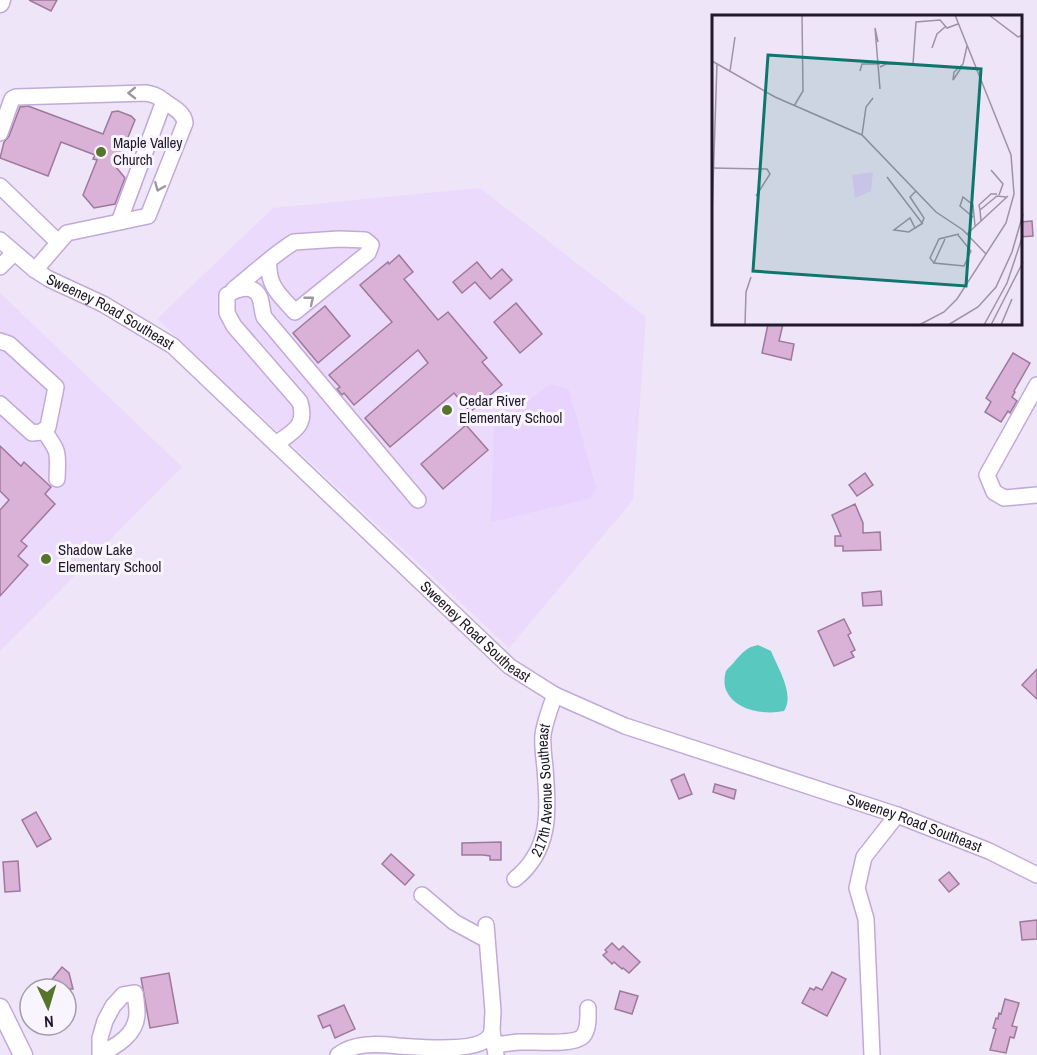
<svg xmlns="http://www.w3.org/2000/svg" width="1037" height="1055" font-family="'Archivo Narrow',sans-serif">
  <rect width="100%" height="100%" fill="#efe5f8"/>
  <g fill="#ebdafb">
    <path d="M480,188L646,317L633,500L509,648L157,319L273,208Z"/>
    <path d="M0,293L182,467L0,651Z"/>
  </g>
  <path fill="#e8d2fe" d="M550,384L569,390L596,488L591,498L491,522L494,427Z"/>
  <path fill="#59c9c0" d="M758,645L771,651C778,668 795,695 784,711C765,715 735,711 726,690C724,685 724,677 726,671C728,668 733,664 735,661C743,652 747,647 758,645Z"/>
  <g fill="#dab2d8" stroke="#9e799c" stroke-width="1.5">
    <path d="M29,0H57L51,11Z"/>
    <path d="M28,106L103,134L112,112L118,111L131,116L135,120L116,167L125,178L115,204L94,208L83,195L97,160L93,159L95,155L61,142L48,176L0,158L4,142L9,136L20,107Z"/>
    <path d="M1032,221L1033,236L1020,237V222Z"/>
    <path d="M399,255L413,272L404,279L438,320L448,312L487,358L482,362L502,385L470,412L454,393L390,447L365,418L428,363L418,350L354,405L344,393L342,395L337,389L340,387L329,375L392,322L360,285L388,262L389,264Z"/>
    <path d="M477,262L491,279L502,269L512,280L490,299L475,282L462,293L453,282Z"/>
    <path d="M516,303L542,334L520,353L494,322Z"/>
    <path d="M325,306L350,336L318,363L293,333Z"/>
    <path d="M768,324H783L779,341L794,344L791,360L762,353Z"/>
    <path d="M1013,353L1030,363L1014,391L1015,392L1012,397L1017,401L1010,413L1008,411L1001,422L985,412L991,402L986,398Z"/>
    <path d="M466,425L488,450L443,489L421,464Z"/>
    <path d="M0,446L21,466L24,462L51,487L45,494L55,504L21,541L27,546L18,556L28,565L0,596V510L9,500L0,491Z"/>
    <path d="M865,473L873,485L857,496L849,485Z"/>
    <path d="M855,504L863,523V533L880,532L881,550L843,551V546H835V536H841L832,515Z"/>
    <path d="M881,591L882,605L863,606L862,593Z"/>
    <path d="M844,619L851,633L848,635L855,650L851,652L854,657L834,666L818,631Z"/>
    <path d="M1037,669V699L1022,685Z"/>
    <path d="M684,774L692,794L679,799L671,780Z"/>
    <path d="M715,784L736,790L734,799L713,792Z"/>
    <path d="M36,812L51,839L37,847L22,820Z"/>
    <path d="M501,842V860H490V856L483,855H462V843Z"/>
    <path d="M391,854L414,875L405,885L382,864Z"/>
    <path d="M18,861L20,891L5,892L3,862Z"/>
    <path d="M949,872L959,884L949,892L939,880Z"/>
    <path d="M1037,920V939L1022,940L1020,922Z"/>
    <path d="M612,943L619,950L623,946L640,962L629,973L623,968L622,969L614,962L612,964L603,955L607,952L605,950Z"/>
    <path d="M62,967L69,973L73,989H44Z"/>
    <path d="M832,972L846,979L827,1016L802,1003L810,988L814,990L816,987L822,990Z"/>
    <path d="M169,973L178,1023L150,1028L141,978Z"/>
    <path d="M620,991L638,996L632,1014L615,1009Z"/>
    <path d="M1005,999L1019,1003L1012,1026L1017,1027L1014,1038L1010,1037L1006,1053L990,1050L996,1029L993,1028L996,1018L998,1019L999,1013L1001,1014Z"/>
    <path d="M344,1005L355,1029L335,1038L330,1025L323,1028L318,1016Z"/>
  </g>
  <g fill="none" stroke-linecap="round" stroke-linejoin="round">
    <g stroke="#c2aad8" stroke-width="18">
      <g id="minor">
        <path d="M0,133L12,99L16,97L146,93C154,94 158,96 164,101L119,222"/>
        <path d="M0,186L58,242"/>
        <path id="s1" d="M0,240L35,270L49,279L103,304L173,346L509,666L555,695L625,726L897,815L989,851L1037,875"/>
        <path d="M0,267L14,253"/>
        <path d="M35,270L67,233L148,216L185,123C184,112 172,107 164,101"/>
        <path d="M234,289C253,274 273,255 294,242L339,239L365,240L371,245L368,253L295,312C280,295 267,286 269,261"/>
        <path d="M0,341L9,344L56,387L48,427L41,432L32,433L0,404"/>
        <path d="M1037,385L987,475L994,492L1004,498L1037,495"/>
        <path d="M44,431C60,453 58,453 57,479"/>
        <path d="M276,444C293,431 307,427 300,402L234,326L227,313V295C238,288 254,283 260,298C262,304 262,311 264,317L418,500"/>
        <path id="s2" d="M515,879C552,849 548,811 545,768C544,757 542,746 543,735C545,721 550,708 555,695"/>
        <path d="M422,895L454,922L487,940"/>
        <path d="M486,925L493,1011L492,1031L496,1055"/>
        <path d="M494,1045C502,1044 510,1043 518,1042C532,1041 574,1046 583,1036C589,1029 588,1017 588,1008"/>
        <path d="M100,1055V1038L105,1021L113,1006L123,995L135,993C136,1000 137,1007 137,1013C137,1034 117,1046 100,1054"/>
        <path d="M338,1055C354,1042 379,1044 398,1046C420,1047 487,1055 492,1031"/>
        <path d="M872,1055L866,919L857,888L864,857L897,815"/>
      </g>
    </g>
    <g stroke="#c2aad8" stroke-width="21">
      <g id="major">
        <path d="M0,3L1,0"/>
        <path d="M0,1008L23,1055"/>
      </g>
    </g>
    <use href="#minor" stroke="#fff" stroke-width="15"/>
    <use href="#major" stroke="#fff" stroke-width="18"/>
  </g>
  <defs><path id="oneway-chevron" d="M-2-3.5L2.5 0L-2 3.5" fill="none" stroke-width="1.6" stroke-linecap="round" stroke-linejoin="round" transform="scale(1.5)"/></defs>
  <g stroke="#9c989f">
    <use href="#oneway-chevron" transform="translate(132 93) rotate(179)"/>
    <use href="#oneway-chevron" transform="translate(159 187) rotate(112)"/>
    <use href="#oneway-chevron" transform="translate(310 300) rotate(-39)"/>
  </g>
  <g fill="#57752a" stroke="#f9f5fe" stroke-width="2">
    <circle cx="101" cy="152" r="6"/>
    <circle cx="447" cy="410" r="6"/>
    <circle cx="46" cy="559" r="6"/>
  </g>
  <g text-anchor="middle" stroke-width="6" stroke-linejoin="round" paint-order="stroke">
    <g font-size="15" fill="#22192a" stroke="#f9f5fe" text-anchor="start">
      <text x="113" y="148">Maple Valley<tspan x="113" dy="17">Church</tspan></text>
      <text x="459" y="406">Cedar River<tspan x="459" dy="17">Elementary School</tspan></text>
      <text x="58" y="555">Shadow Lake<tspan x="58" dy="17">Elementary School</tspan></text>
    </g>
    <g font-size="15" fill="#22192a" stroke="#f9f5fe">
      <text dy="5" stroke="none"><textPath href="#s1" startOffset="132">Sweeney Road Southeast</textPath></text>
      <text dy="5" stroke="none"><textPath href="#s1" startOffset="620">Sweeney Road Southeast</textPath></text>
      <text dy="5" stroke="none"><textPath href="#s2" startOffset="98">217th Avenue Southeast</textPath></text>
      <text dy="5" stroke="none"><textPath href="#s1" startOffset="1104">Sweeney Road Southeast</textPath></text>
    </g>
  </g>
  <g transform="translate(712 15)">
    <rect width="310" height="310" fill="#efe5f8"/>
    <path d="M161,157L159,176L143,183L140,160Z" fill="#e8d2fe"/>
    <path fill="none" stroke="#9d93a6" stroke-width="1.5" d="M277,0L306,22L311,20M166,27L163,13L168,74M220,33L225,19L233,12M0,46L63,82L150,120L224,197L251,215L274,239M168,52L174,49H201L204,7L228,5L235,13L246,9M249,53L241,65L242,57L251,49L255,31M18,56L23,22M148,56L150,49H168M82,91L91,76L90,0M150,120L154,92L161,83M0,153L55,154L58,159L44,181M279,155L291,169L287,180M175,162L210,208L212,203L198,182L204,176M268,195L267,190L279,179H285M0,201L5,48M261,202L248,191L251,182L261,190L263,211M269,206L268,195L285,181L294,182M203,213L198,203L182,215L197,217L198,216L203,213L211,208M255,219L296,181M233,224L222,248L252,251L259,236L246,220M222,248L218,243L227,224L247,219M33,310L34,277L39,262M207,310L232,297L245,284L294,208L302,179L299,140L243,0M236,310L266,292L284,272L300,237L311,199M272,310L295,268L311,220M279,310L311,247M289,310L300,284"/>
    <path fill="#0f766e" fill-opacity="0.15" stroke="#0f766e" stroke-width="3" d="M56,40L269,54L254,271L41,256Z"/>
    <rect width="310" height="310" fill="none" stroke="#22192a" stroke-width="3"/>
  </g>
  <g transform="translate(48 1007) rotate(176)"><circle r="28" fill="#f9f5fe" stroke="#a39da9" stroke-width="1.5"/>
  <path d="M0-4.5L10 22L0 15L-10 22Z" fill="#57752a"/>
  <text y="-9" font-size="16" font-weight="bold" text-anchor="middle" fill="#22192a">N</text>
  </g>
</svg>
